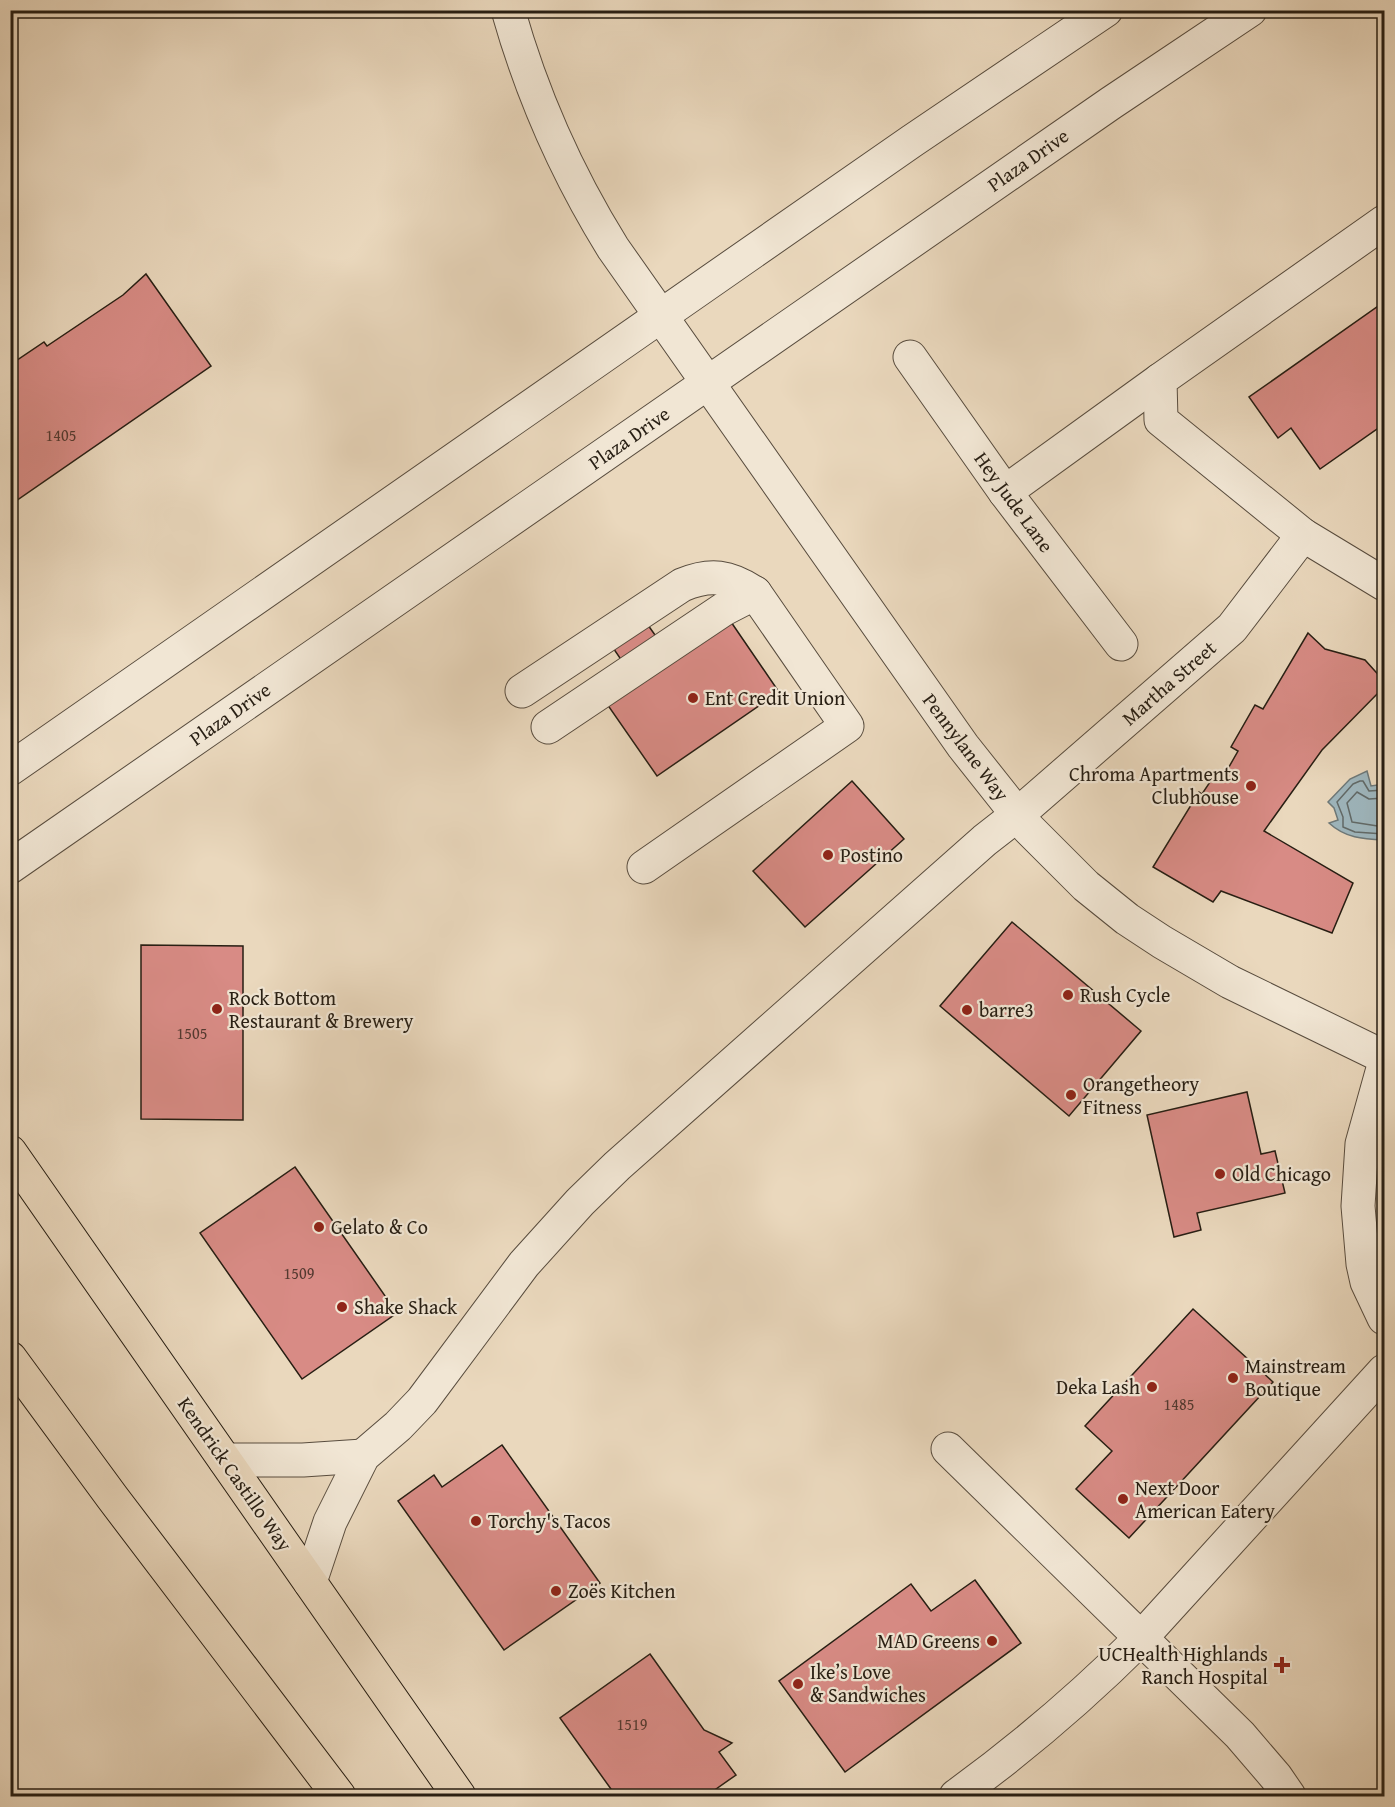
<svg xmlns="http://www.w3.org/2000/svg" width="1395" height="1807" font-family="'Gentium Book Plus',serif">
  <rect width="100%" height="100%" fill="#ead8bd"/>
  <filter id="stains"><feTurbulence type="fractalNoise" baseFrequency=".00333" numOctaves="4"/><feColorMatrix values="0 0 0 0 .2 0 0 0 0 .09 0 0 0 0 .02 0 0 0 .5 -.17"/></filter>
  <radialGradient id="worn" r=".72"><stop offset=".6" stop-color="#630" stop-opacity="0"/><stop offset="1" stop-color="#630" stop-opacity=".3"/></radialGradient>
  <path fill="#9eb6bd" stroke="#6e7979" stroke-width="1.5" d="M1367,771L1371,786L1384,784V840C1363,839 1345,838 1329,823L1338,820L1334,808L1328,802L1350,779Z"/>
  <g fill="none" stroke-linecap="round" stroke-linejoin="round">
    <g stroke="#626a68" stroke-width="1.5">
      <path d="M1384,790L1369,791L1363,781H1360L1353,784L1337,802L1343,817V827L1355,832L1384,834"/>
      <path d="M1384,798L1369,799L1357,792L1347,803L1352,822L1384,827"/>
    </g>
  </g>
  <g fill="#d88b85" stroke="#271e13" stroke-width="1.5">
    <path d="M146,274L211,366L10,505V365L44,342L47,346L123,295Z"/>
    <path d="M1384,302V424L1320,469L1291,428L1278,438L1249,397Z"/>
    <path d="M643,618L672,659L637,683L609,642Z"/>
    <path d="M729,619L779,692L657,776L607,704Z"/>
    <path d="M1308,633L1325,649L1365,660L1384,681V687L1322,750L1264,831L1353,883L1332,933L1221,891L1213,902L1153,867L1199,792L1202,794L1214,776L1221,781L1238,751L1231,747L1255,705L1263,709Z"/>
    <path d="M852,781L904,839L805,927L753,871Z"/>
    <path d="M1012,922L1141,1031L1069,1116L940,1006Z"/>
    <path d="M141,945L243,946V1120L141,1119Z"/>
    <path d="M1247,1092L1261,1154L1275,1151L1285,1193L1197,1213L1201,1230L1174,1237L1147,1115Z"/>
    <path d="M295,1167L397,1313L302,1379L200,1233Z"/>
    <path d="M1193,1309L1273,1382L1129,1538L1076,1489L1112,1451L1085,1426Z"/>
    <path d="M502,1445L600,1583L504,1650L398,1501L434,1475L442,1487Z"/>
    <path d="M975,1580L1021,1643L845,1772L779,1681L911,1584L931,1611Z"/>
    <path d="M650,1654L704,1730L732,1743L719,1752L736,1775L706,1796H616L560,1718Z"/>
  </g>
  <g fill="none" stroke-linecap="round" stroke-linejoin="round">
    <g stroke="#584c3e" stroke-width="35">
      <g id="minor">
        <path d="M508,10C532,95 567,174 613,248L963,746L1028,828L1086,886L1127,919L1162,942L1230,982L1384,1057"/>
        <path d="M910,357L1005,492L1121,644"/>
        <path d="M1005,492L1160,380"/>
        <path d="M1303,535L1384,584"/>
        <path d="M522,691L682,585C711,573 729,576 755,593L847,726L644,867"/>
        <path d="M548,727L724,609L755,593"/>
        <path d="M10,769L912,141L1106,10"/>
        <path d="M10,867L1111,103L1250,10"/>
        <path d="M1384,1065L1362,1144L1358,1206L1363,1264L1367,1282L1384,1318"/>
        <path d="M948,1449L1240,1735L1276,1777L1289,1796"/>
        <path d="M225,1460H303L363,1456"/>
        <path d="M310,1582L330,1522L363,1456L398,1426L422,1401L524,1264L580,1202L617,1166L985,840L1017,815L1232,628L1303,535L1161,420L1160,380L1384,222"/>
        <path d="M956,1796C1022,1748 1083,1696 1141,1638L1384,1371"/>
      </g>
    </g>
    <g stroke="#271e13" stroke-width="35">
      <g id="major">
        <path d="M10,1152L459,1796"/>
        <path d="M10,1358L112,1497L339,1796"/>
      </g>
    </g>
    <use href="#minor" stroke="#f1e6d4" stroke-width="33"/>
    <use href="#major" stroke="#ead8bd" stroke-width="33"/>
  </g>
  <g fill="#8f2418" stroke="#f1e6d4" stroke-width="2">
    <circle cx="693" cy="698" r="6"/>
    <circle cx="1251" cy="786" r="6"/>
    <circle cx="828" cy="855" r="6"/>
    <circle cx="1068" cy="995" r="6"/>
    <circle cx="217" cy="1009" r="6"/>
    <circle cx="967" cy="1010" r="6"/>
    <circle cx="1071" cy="1095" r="6"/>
    <circle cx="1220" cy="1174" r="6"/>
    <circle cx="319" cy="1227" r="6"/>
    <circle cx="342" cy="1307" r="6"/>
    <circle cx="1233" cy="1378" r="6"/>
    <circle cx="1152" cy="1387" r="6"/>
    <circle cx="1123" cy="1499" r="6"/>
    <circle cx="476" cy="1521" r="6"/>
    <circle cx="556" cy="1591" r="6"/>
    <circle cx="992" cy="1641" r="6"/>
    <path d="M1279 1656h6v6h6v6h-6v6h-6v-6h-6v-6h6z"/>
    <circle cx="798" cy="1684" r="6"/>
  </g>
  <g text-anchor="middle" stroke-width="4.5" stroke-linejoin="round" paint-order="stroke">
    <g font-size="16" fill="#533930">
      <text x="61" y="441">1405</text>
      <text x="192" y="1039">1505</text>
      <text x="299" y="1279">1509</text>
      <text x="1179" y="1410">1485</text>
      <text x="632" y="1730">1519</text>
    </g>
    <g font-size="20" fill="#271e13" stroke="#f1e6d4">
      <text transform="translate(1028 160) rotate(-35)" y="7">Plaza Drive</text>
      <text transform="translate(629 438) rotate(-35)" y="7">Plaza Drive</text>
      <text transform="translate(1014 502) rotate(54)" y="7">Hey Jude Lane</text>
      <text transform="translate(1169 683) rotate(-41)" y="7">Martha Street</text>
      <text transform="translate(230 714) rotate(-35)" y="7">Plaza Drive</text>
      <text transform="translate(966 747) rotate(53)" y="7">Pennylane Way</text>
      <text transform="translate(235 1474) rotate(55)" y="7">Kendrick Castillo Way</text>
    </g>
    <g font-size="20" fill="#271e13" stroke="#f1e6d4" text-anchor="start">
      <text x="705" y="705">Ent Credit Union</text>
      <text x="1239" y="781" text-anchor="end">Chroma Apartments<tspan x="1239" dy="23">Clubhouse</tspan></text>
      <text x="840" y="862">Postino</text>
      <text x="1080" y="1002">Rush Cycle</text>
      <text x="229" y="1005">Rock Bottom<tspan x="229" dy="23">Restaurant &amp; Brewery</tspan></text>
      <text x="979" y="1017">barre3</text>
      <text x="1083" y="1091">Orangetheory<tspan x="1083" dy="23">Fitness</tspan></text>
      <text x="1232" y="1181">Old Chicago</text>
      <text x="331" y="1234">Gelato &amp; Co</text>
      <text x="354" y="1314">Shake Shack</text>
      <text x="1245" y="1373">Mainstream<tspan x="1245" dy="23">Boutique</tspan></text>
      <text x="1140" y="1394" text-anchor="end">Deka Lash</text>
      <text x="1135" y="1495">Next Door<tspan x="1135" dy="23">American Eatery</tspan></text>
      <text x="488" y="1528">Torchy's Tacos</text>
      <text x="568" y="1598">Zoës Kitchen</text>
      <text x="980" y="1648" text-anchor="end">MAD Greens</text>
      <text x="1268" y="1661" text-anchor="end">UCHealth Highlands<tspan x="1268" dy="23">Ranch Hospital</tspan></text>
      <text x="810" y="1679">Ike’s Love<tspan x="810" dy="23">&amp; Sandwiches</tspan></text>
    </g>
  </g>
  <rect width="1395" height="1807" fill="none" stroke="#ead8bd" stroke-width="36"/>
  <rect x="12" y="12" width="1371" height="1783" fill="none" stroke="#271e13" stroke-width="3"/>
  <rect x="18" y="18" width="1359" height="1771" fill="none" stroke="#271e13" stroke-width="1.5"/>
  <rect width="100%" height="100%" filter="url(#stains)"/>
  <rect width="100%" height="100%" fill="url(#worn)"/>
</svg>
